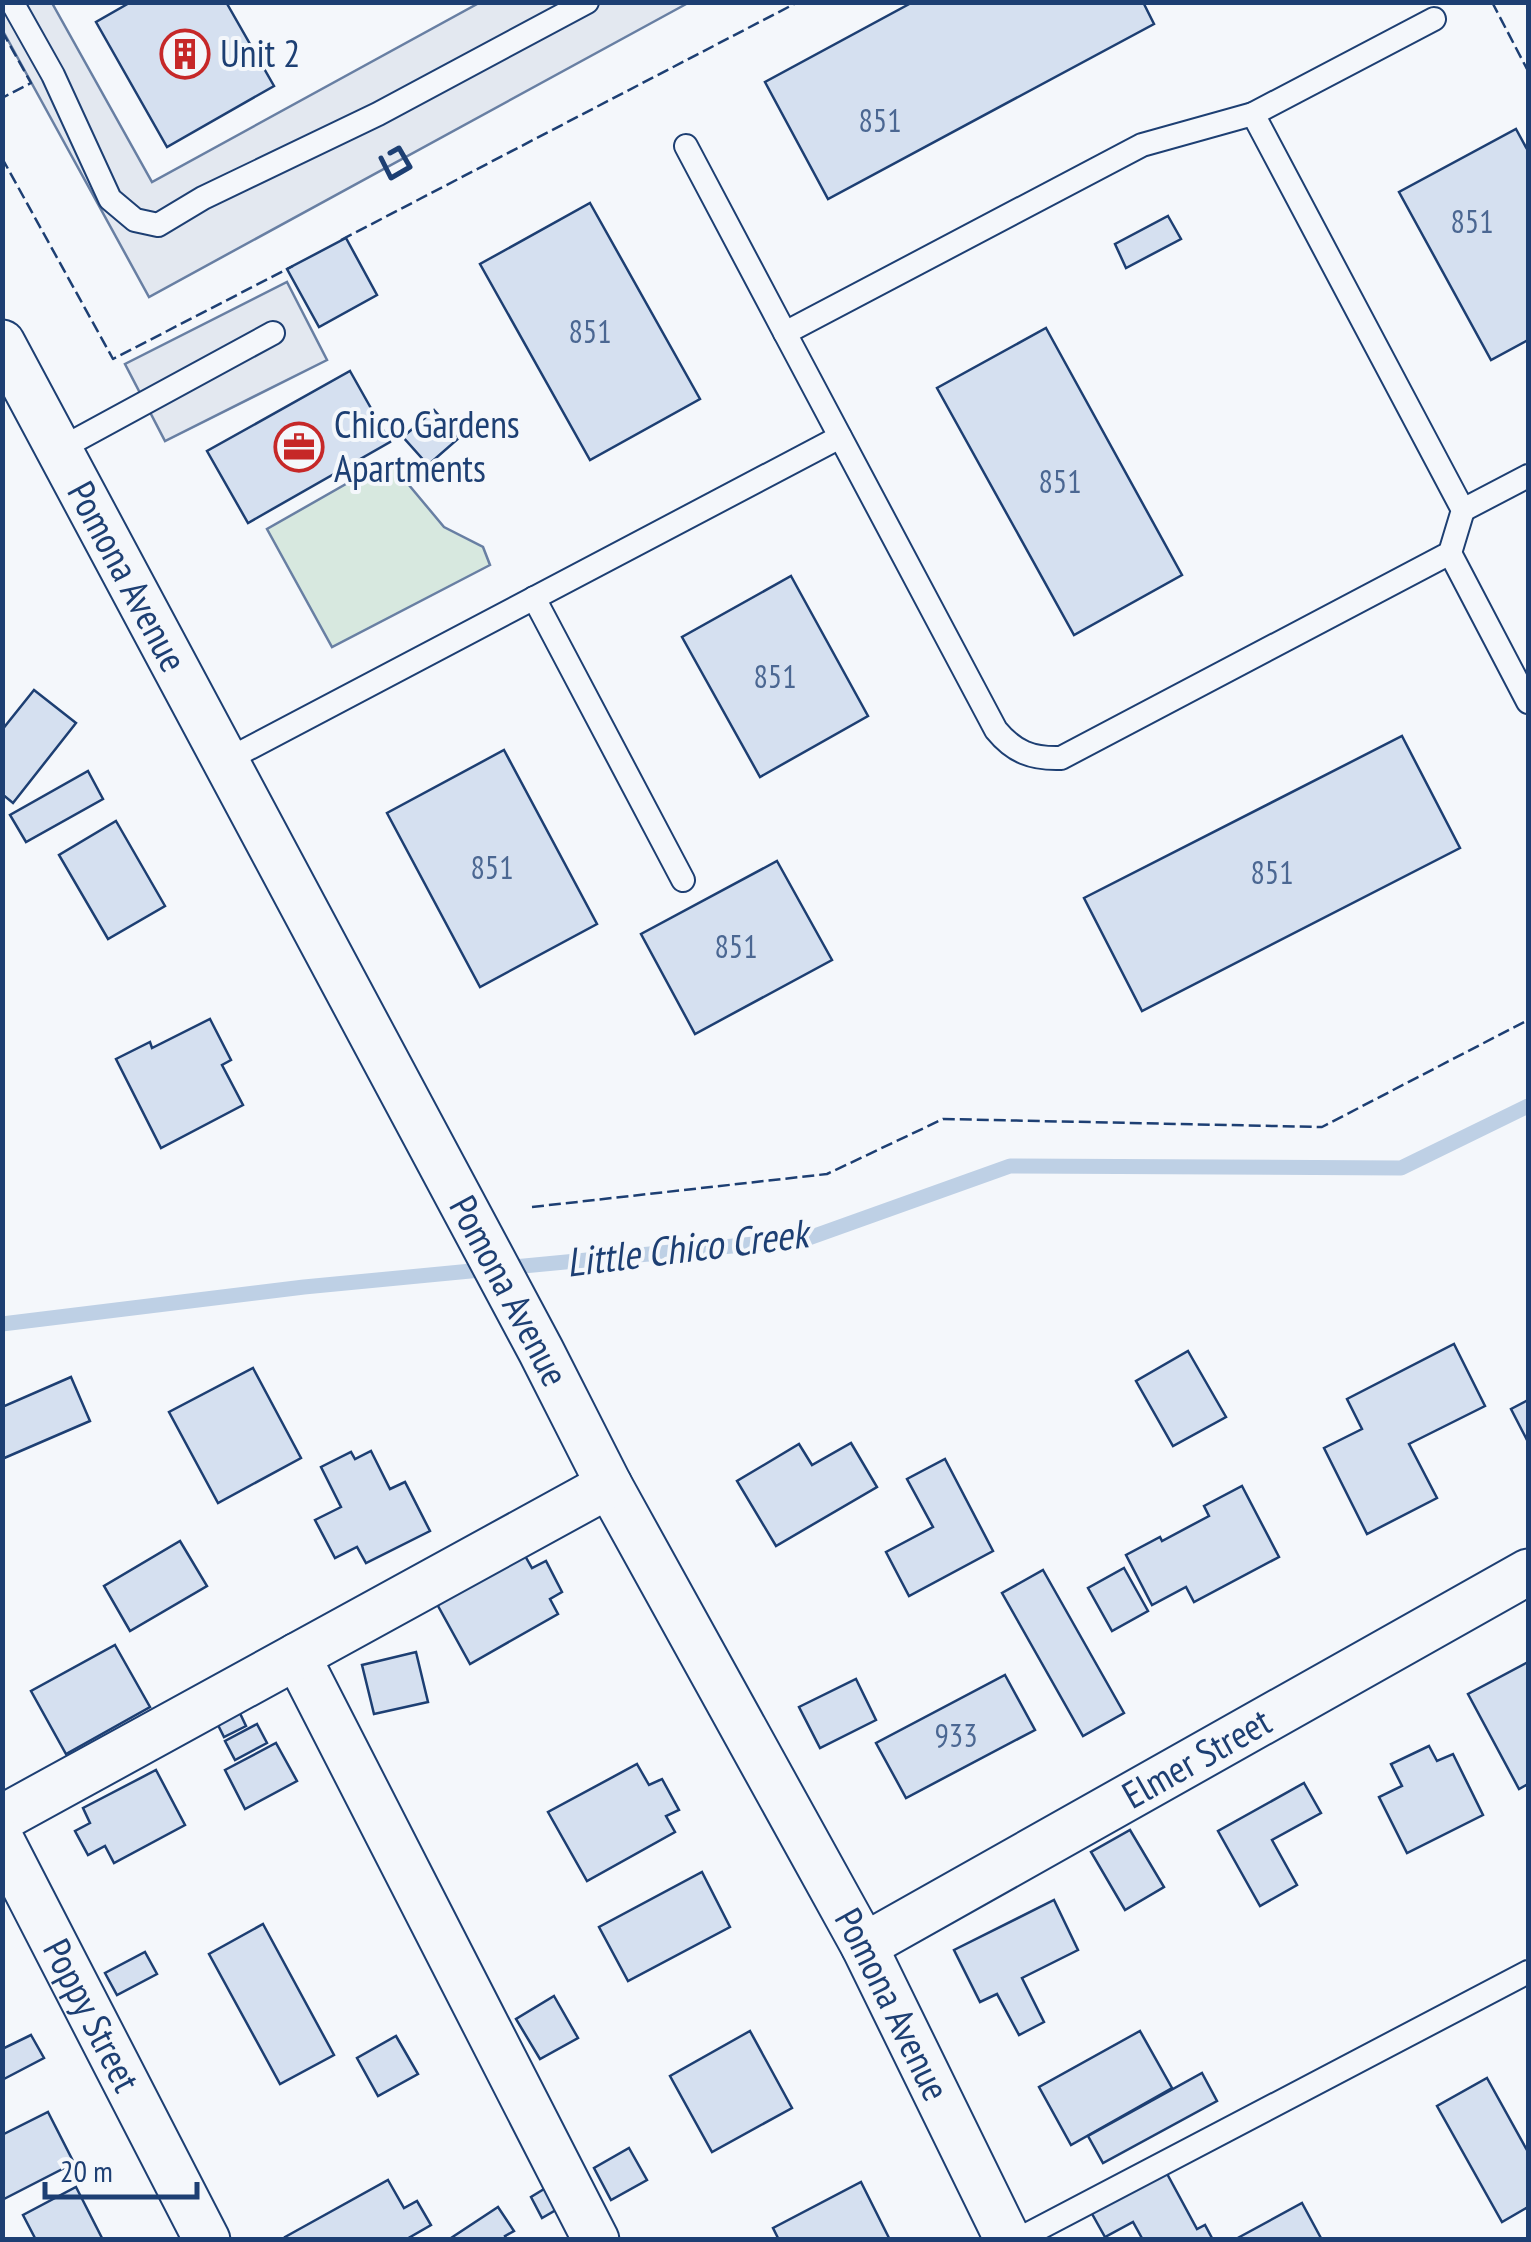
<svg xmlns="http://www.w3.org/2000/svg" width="1531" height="2242" font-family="'PT Sans Narrow',sans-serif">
  <rect width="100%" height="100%" fill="#f4f7fb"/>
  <path fill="#d7e8df" stroke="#687fa3" stroke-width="2.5" d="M388,460L444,527L483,547L490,565L332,647L267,529Z"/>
  <g fill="#e3e8f0" stroke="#687fa3" stroke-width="2.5">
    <path d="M2,3H52L152,182L479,3H688L149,297L3,31Z"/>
    <path d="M287,282L327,360L165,441L125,364Z"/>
  </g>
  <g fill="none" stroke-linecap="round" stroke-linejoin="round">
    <path stroke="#bed0e5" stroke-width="15" d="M2,1324L304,1287L806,1239L1010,1166L1401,1168L1528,1106"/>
  </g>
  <g fill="#d5e0f0" stroke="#1d3f73" stroke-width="2.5">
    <path d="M131,2H226L274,86L167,147L96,22Z"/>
    <path d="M913,2H1143L1154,24L828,199L765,82Z"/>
    <path d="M1516,129L1528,151V340L1491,360L1399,192Z"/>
    <path d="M590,203L700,399L590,460L480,264Z"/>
    <path d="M1168,216L1181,239L1126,268L1115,244Z"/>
    <path d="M346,238L377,295L319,327L287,269Z"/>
    <path d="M1046,328L1182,575L1074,635L937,388Z"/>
    <path d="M350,371L390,442L248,523L207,451Z"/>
    <path d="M434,410L459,438L428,465L403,437Z"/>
    <path d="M791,576L868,716L760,777L682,637Z"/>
    <path d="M34,690L76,723L13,803L2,794V730Z"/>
    <path d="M1402,736L1460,848L1142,1011L1084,898Z"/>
    <path d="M504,750L597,924L480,987L387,813Z"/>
    <path d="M88,771L103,799L26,842L10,815Z"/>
    <path d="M116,821L165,906L108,939L59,855Z"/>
    <path d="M777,861L832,960L695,1034L641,934Z"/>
    <path d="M210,1019L231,1060L222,1065L243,1105L161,1148L116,1059L150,1042L152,1048Z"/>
    <path d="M1454,1344L1485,1406L1409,1444L1437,1498L1367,1534L1324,1448L1362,1429L1347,1399Z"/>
    <path d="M1188,1351L1226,1417L1173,1446L1136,1381Z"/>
    <path d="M253,1368L301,1458L218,1503L169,1412Z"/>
    <path d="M71,1377L90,1421L2,1459V1407Z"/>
    <path d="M1528,1400V1442L1511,1409Z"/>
    <path d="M851,1443L877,1487L776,1546L737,1481L799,1444L812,1465Z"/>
    <path d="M371,1451L390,1489L405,1482L430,1531L366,1563L357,1547L335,1558L315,1520L341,1507L321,1467L351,1452L355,1459Z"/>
    <path d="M945,1459L993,1551L909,1596L886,1552L933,1527L907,1479Z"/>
    <path d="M1242,1486L1279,1557L1194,1602L1186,1587L1152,1605L1126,1555L1160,1537L1162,1541L1209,1516L1204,1506Z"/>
    <path d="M180,1541L207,1586L130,1631L104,1586Z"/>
    <path d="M520,1547L532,1568L546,1561L562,1592L550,1599L558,1614L470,1664L432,1595Z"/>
    <path d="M1124,1568L1148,1611L1112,1631L1088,1588Z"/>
    <path d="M1043,1570L1124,1713L1083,1736L1002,1593Z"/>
    <path d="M115,1645L150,1707L66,1754L31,1691Z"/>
    <path d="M416,1652L428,1702L374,1714L362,1665Z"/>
    <path d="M1528,1662V1784L1519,1789L1468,1694Z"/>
    <path d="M1005,1675L1035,1730L906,1798L876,1743Z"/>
    <path d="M856,1679L876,1720L820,1748L799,1707Z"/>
    <path d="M237,1707L246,1726L224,1737L215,1719Z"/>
    <path d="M257,1724L267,1743L235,1760L225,1741Z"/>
    <path d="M276,1743L297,1781L245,1809L225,1770Z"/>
    <path d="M1429,1746L1437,1761L1453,1754L1483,1815L1407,1853L1379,1797L1402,1786L1391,1764Z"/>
    <path d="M637,1764L649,1785L662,1779L679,1810L666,1816L675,1832L587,1881L548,1812Z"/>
    <path d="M156,1770L185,1825L114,1863L105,1846L88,1855L75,1831L90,1823L83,1808Z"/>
    <path d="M1304,1783L1321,1813L1272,1840L1297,1885L1260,1906L1218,1831Z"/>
    <path d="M1130,1830L1164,1887L1125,1910L1091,1852Z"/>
    <path d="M702,1872L730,1927L628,1981L599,1927Z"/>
    <path d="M1054,1900L1078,1950L1022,1978L1044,2022L1019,2035L997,1994L980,2002L954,1950Z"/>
    <path d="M263,1924L334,2055L280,2084L209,1954Z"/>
    <path d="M145,1952L157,1974L117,1995L105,1973Z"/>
    <path d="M554,1996L578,2038L540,2059L516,2019Z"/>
    <path d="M750,2031L792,2108L712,2152L670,2076Z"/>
    <path d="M1140,2031L1172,2088L1071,2145L1039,2087Z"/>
    <path d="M31,2035L44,2058L2,2080V2049Z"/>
    <path d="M396,2036L418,2074L378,2096L357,2058Z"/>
    <path d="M1202,2073L1217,2101L1103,2163L1088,2136Z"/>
    <path d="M1487,2078L1528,2152V2207L1502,2222L1437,2106Z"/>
    <path d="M48,2112L74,2163L2,2200V2135Z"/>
    <path d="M629,2148L647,2180L611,2200L594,2168Z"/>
    <path d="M1165,2170L1197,2229L1205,2225L1213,2240H1143L1133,2222L1105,2237L1091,2212Z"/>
    <path d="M388,2180L404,2208L417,2201L431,2225L405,2240H286L285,2237Z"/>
    <path d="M861,2182L890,2240H779L773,2228Z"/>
    <path d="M549,2186L561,2207L542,2218L531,2197Z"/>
    <path d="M76,2187L103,2240H36L23,2215Z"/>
    <path d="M1302,2203L1322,2240H1234Z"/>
    <path d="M498,2207L514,2231L505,2236L507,2240H448Z"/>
  </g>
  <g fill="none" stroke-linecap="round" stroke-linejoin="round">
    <g stroke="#1d3f73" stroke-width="26">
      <g id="service">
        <path d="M12,2L53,75L110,199L135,220L158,225L203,198L378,114L587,2"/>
        <path d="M1253,114L1463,510L1450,553L1061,758C1032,759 1014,752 996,730L785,333L1142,145Z"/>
        <path d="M1253,114L1434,19"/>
        <path d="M686,146L785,333"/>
        <path d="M58,450L273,333"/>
        <path d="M1463,510L1528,476"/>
        <path d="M1450,553L1528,702"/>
        <path d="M534,598L683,880"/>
        <path d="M225,761L840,437"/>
        <path d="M1017,2240L1528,1972"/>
      </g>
    </g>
    <g stroke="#1d3f73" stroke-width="49">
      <g id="minor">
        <path id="s1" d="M2,343L541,1351L609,1485L864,1946L1008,2240"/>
        <path d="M297,1656L596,2240"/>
        <path d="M2,1818L609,1485"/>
        <path id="s2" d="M2,1842L207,2240"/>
        <path id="s3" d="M864,1946L1528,1572"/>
      </g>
    </g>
    <use href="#service" stroke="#f4f7fb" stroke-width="22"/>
    <use href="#minor" stroke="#f4f7fb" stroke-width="45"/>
    <g stroke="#1d3f73" stroke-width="2.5" stroke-dasharray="12 5" stroke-linecap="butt">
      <path d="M1492,2L1528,71"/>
      <path d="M2,31L31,83L2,98"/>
      <path d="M2,158L113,359L293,266"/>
      <path d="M341,240L798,2"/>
      <path d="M532,1207L827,1174L943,1119L1322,1127L1528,1020"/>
    </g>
    <path stroke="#1d3f73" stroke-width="5" d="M381,158L391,178L410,167L399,148L390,153"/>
  </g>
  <defs>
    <g id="building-ring" transform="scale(2.5)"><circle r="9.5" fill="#f4f7fb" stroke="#c62828" stroke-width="1.5"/><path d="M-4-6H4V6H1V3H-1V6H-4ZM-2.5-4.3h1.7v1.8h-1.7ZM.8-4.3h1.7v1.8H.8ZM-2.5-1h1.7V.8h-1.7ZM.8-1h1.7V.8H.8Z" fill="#c62828"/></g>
    <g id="office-ring" transform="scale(2.5)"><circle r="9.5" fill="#f4f7fb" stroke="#c62828" stroke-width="1.5"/><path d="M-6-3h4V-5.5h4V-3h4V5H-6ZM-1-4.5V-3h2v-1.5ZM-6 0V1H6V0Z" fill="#c62828"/></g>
  </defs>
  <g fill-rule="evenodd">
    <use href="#building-ring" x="185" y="54"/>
    <use href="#office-ring" x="299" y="447"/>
  </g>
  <g text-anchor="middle" stroke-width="8" stroke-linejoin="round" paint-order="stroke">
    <g font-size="32" fill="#4b6792">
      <text x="880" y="132">851</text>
      <text x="1472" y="233">851</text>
      <text x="590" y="343">851</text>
      <text x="1060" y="493">851</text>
      <text x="775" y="688">851</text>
      <text x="492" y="879">851</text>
      <text x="1272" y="884">851</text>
      <text x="736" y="958">851</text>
      <text x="956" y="1747">933</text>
    </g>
    <g font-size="38" fill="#1d3f73" stroke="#f4f7fb" text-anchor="start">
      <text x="220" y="67">Unit 2</text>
      <text x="334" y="438">Chico Gardens<tspan x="334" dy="44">Apartments</tspan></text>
    </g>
    <g font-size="38" fill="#1d3f73" stroke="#f4f7fb">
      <text dy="13" stroke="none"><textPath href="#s1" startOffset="265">Pomona Avenue</textPath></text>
      <text dy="13" stroke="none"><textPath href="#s1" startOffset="1075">Pomona Avenue</textPath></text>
      <text dy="13" stroke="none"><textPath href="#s3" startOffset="382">Elmer Street</textPath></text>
      <text dy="13" stroke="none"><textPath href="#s1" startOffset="1885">Pomona Avenue</textPath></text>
      <text dy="13" stroke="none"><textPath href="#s2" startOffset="195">Poppy Street</textPath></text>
    </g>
    <g font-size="40" font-style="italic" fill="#1d3f73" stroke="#f4f7fb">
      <text transform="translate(687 1248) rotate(-7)" y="14">Little Chico Creek</text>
    </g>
  </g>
  <rect width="1531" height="2242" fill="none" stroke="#1d3f73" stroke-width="10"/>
  <path d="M45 2182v15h152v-15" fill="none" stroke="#1d3f73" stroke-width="5"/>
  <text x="60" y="2182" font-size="30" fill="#1d3f73" stroke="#f4f7fb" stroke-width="8" paint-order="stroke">20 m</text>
</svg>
